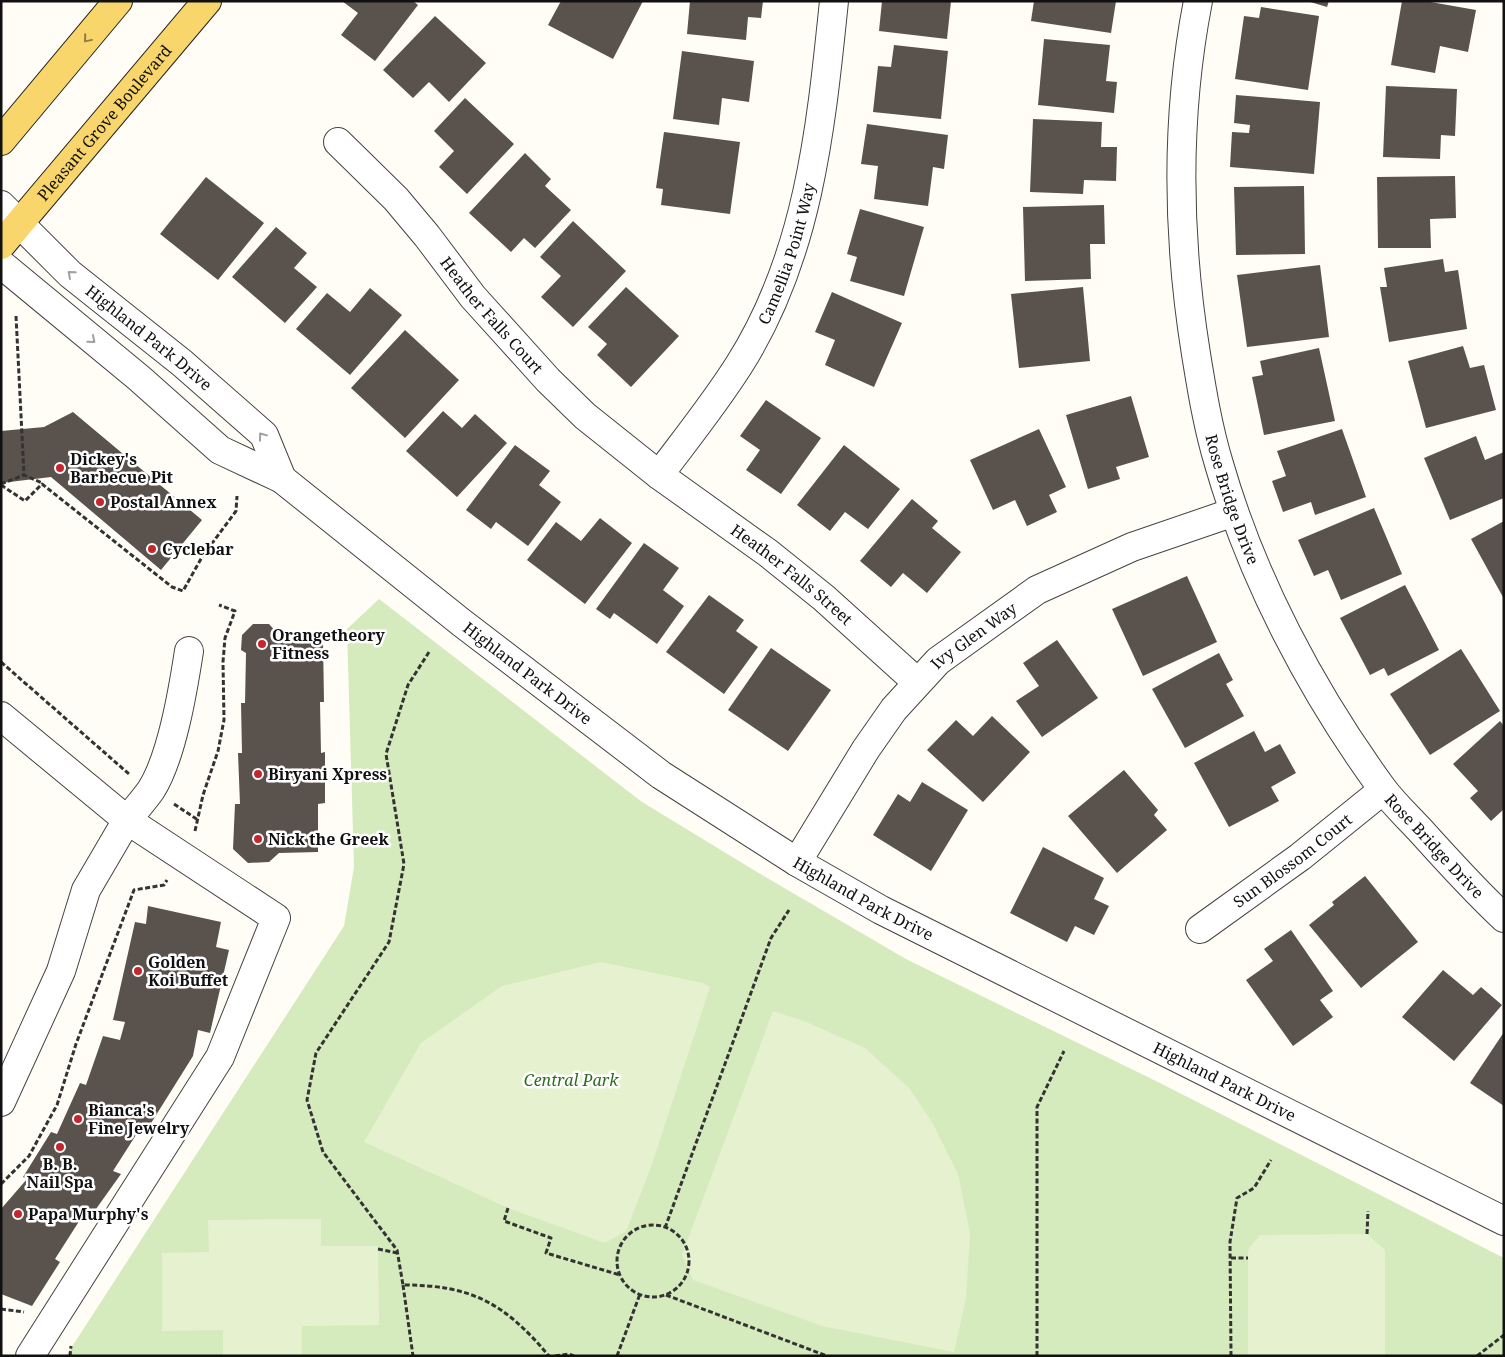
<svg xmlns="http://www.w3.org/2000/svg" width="1505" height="1357" font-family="'Noto Serif',serif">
  <rect width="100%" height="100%" fill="#fffdf5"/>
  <path fill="#d5ebbd" d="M379,599L642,802L757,872L906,959L1158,1082L1504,1258V1356H66L344,926L354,867L347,629Z"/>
  <g fill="#e6f2cf">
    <path d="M601,962L703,983L710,987L650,1170L626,1231L605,1243L508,1208L364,1142L421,1043L502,986Z"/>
    <path d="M773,1011L804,1021L865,1048L909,1088L932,1122L958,1174L970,1233L966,1298L954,1352L822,1326L693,1280L682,1255Z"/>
    <path d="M321,1219V1246H378L379,1325L302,1326V1356H223V1330L162,1331V1253L209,1252L208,1220Z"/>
    <path d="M1367,1234L1385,1250V1356H1248V1250L1260,1235Z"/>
  </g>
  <g fill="#5a524d">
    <path d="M342,1H413L418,5L375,61L341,35L358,13Z"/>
    <path d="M561,1H643L613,59L548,25Z"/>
    <path d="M690,1H763L761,18L748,17L746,40L687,34Z"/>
    <path d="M882,1H951L947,39L879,31Z"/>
    <path d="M1034,1H1116L1111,33L1031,21Z"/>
    <path d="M1307,1H1329L1327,7Z"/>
    <path d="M1402,1H1425L1476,10L1468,52L1440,46L1435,73L1391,65Z"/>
    <path d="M1261,7L1319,16L1308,90L1235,79L1244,16L1259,18Z"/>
    <path d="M435,16L486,63L449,102L429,82L413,98L383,70Z"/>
    <path d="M1044,39L1110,45L1106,81L1117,82L1114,113L1038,105Z"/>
    <path d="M894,45L948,51L941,119L873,112L878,66L891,67Z"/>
    <path d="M682,51L754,61L749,102L722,98L719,125L673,119Z"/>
    <path d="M1386,86L1457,89L1455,136L1441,135L1440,159L1383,157Z"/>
    <path d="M1236,95L1320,102L1314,174L1230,167L1232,132L1249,133L1250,125L1234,123Z"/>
    <path d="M465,98L514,144L467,194L439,167L454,151L434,131Z"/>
    <path d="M1033,119L1102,122L1101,147H1117L1116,181L1084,180L1083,194L1030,192Z"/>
    <path d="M867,124L948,135L944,169L933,167L928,206L874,199L878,166L861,164Z"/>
    <path d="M664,132L740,142L730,214L661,205L663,189L656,188Z"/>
    <path d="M525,153L551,179L545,186L571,210L535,248L524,238L511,252L469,213Z"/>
    <path d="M1455,176L1456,218L1430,219L1431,248H1378L1377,177Z"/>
    <path d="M206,177L264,223L218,280L160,234Z"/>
    <path d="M1304,186L1305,254L1236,255L1234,187Z"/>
    <path d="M1104,205L1105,244H1090L1091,279L1025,281L1023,207Z"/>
    <path d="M860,209L924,227L904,296L850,281L857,257L847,254Z"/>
    <path d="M573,221L626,271L573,327L541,297L561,276L540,257Z"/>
    <path d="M276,227L307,253L294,268L317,287L285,323L232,277Z"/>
    <path d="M1443,259L1445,272L1458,270L1467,329L1389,342L1380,287H1387L1384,268Z"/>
    <path d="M1320,265L1329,337L1247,347L1237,275Z"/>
    <path d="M626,287L679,336L631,387L597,355L607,344L588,327Z"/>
    <path d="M1083,287L1090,361L1019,368L1011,294Z"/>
    <path d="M370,288L402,315L350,375L296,329L327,293L350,312Z"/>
    <path d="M832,292L902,323L874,387L825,365L835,340L815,332Z"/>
    <path d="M405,330L459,380L405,438L351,388Z"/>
    <path d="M1463,346L1470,368L1484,365L1496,410L1426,428L1408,361Z"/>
    <path d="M1319,348L1335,421L1264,435L1252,377L1263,375L1260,361Z"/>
    <path d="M1131,396L1149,457L1116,467L1120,479L1088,489L1066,415Z"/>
    <path d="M766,400L821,438L781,494L746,470L760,450L740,436Z"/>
    <path d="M443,411L462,428L475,414L507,443L457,497L406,451Z"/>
    <path d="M73,412L202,520L161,570L51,477L1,483V431L44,427Z"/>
    <path d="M1039,429L1066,487L1049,495L1057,512L1027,526L1015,500L993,510L970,460Z"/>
    <path d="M1342,429L1366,497L1315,515L1311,502L1283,512L1272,481L1286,476L1277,451Z"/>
    <path d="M1476,436L1485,460L1504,452V498L1450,520L1424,458Z"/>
    <path d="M515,445L550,471L539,485L561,502L528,546L496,522L491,529L466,510Z"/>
    <path d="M844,445L900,489L868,529L845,512L830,531L797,505Z"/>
    <path d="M912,499L938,521L932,528L961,552L927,593L903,573L891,587L860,561Z"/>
    <path d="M1374,508L1402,574L1341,600L1328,570L1314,576L1298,540Z"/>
    <path d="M600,518L632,543L585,604L527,560L556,522L581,541Z"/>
    <path d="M1504,521V599L1471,539Z"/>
    <path d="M644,543L679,568L663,590L684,606L657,644L614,613L610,619L596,609Z"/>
    <path d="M1187,576L1217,642L1143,676L1112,609Z"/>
    <path d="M1405,585L1439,650L1388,676L1384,668L1370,675L1340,618Z"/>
    <path d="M709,595L744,620L736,631L758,647L724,694L666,652Z"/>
    <path d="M253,624H269L278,634L279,642L323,641L324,702H320L321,753L325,752V803L318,804V852L279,853L269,862L248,863L233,849L235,804H240L238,753H242L241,703H245L246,653L241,650L242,635Z"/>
    <path d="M1057,640L1098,698L1042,737L1016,701L1039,686L1023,663Z"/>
    <path d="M771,648L831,690L788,751L728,710Z"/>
    <path d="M1461,649L1500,711L1430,755L1390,694Z"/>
    <path d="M1219,653L1233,680L1226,684L1244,716L1185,748L1152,689Z"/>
    <path d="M992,716L1030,752L983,802L927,750L956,720L973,736Z"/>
    <path d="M1500,721L1504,726V809L1491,821L1470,798L1478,791L1453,764Z"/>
    <path d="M1254,731L1265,752L1280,744L1296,773L1271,787L1279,801L1229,827L1194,763Z"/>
    <path d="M1124,770L1158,810L1154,815L1167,830L1117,873L1068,816Z"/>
    <path d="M922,782L968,810L931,871L873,835L898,794L910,802Z"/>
    <path d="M1043,847L1104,878L1094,899L1109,906L1094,935L1075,926L1067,942L1010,913Z"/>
    <path d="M1365,876L1418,942L1361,988L1309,925L1334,905L1332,902Z"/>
    <path d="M148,906L221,922L216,947L229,950L210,1033L198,1030L193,1056L148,1128L143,1124L113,1171L121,1174L91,1216L85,1212L55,1259L60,1262L32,1306L1,1294V1209L27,1179L23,1177L51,1132L57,1134L80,1083L86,1085L103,1036L120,1040L125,1022L113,1020L135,922L146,924Z"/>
    <path d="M1291,930L1333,991L1320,1000L1333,1017L1293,1046L1246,980L1273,961L1264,949Z"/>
    <path d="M1443,970L1473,995L1481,987L1502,1005L1454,1061L1402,1017Z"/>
    <path d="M1504,1032V1106L1470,1083Z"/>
  </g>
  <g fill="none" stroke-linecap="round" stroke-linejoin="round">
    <g stroke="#444" stroke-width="30">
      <g id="minor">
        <path id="s1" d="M1198,1C1175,119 1177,236 1196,354C1202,391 1208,428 1219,464C1252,579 1312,692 1382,788C1393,803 1407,816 1420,830C1447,860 1474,890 1504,918"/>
        <path id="s2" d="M338,142L396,199L427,236L473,297L548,380L585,416L659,475L768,553L824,598L917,682"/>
        <path id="s3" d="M1,205L70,274L182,363L264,435L282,479"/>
        <path id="s4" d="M1,264L139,378L220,450L282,479L462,623L661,775L797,862L881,910L1504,1221"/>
        <path id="s5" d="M659,475C686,439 715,403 739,365C809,255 821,127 834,1"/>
        <path d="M1,716L127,820L86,890L61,971L1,1102"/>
        <path id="s6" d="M797,862L866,749L894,709L938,661L1037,590L1132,547L1234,512"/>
        <path id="s7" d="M1200,929L1300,857L1383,790"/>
        <path d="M30,1356L220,1057L276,918L127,820C135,810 144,800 151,790C172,757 183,690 189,651"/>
      </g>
    </g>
    <g stroke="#222" stroke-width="30">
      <g id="major">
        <path d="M1,141L118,1"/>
        <path id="s8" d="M1,245L207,1"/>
      </g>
    </g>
    <g stroke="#333" stroke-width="3" stroke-dasharray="5 2.5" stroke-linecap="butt">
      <path d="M16,316L24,475L42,483"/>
      <path d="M1,484L24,475"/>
      <path d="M1,485L25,501L42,484L172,587L183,591L202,557L236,511L237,496"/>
      <path d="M429,652L408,685L386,754L404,864L389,942L316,1053L307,1100L323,1152L397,1250L403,1285C473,1285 505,1304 549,1356"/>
      <path d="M1,662L129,774"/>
      <path d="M174,804L198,820"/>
      <path d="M195,831L203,795L218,751L224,720L223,662L225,638L235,611L219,605"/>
      <path d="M1,1184L29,1156L57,1105L76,1044L134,890L164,885L167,880"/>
      <path d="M508,1208L504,1221L551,1238L546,1253L620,1275"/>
      <circle cx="653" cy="1261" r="36"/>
      <path d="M665,1228L771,938L789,910"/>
      <path d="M1367,1234L1368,1211"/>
      <path d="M378,1249L397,1253"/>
      <path d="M1231,1258H1248"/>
      <path d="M403,1285L413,1356"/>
      <path d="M666,1295L827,1356"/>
      <path d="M1,1309L24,1312"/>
      <path d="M70,1356L71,1346"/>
      <path d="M555,1356L569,1354L574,1356"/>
      <path d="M617,1356L640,1294"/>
      <path d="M1037,1356V1107L1064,1051"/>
      <path d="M1231,1356L1230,1242L1237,1198L1254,1188L1271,1160"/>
      <path d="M1477,1356L1504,1335"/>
    </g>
    <use href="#minor" stroke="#fff" stroke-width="28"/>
    <use href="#major" stroke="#f9d66b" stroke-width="28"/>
  </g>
  <defs><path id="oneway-chevron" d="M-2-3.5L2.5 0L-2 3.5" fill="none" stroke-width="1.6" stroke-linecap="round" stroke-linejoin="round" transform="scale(1.25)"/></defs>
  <use stroke="#917d42" href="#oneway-chevron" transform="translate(87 39) rotate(130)"/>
  <g stroke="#a0a0a0">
    <use href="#oneway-chevron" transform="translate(71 274) rotate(-139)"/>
    <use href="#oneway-chevron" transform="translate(92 340) rotate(40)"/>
    <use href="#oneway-chevron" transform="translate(262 436) rotate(-127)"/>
  </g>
  <g fill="#c4262e" stroke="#fff" stroke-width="2">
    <circle cx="60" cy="468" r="5"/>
    <circle cx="100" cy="502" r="5"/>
    <circle cx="152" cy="549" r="5"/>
    <circle cx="262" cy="644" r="5"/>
    <circle cx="258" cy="774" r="5"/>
    <circle cx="258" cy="839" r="5"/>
    <circle cx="138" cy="971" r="5"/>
    <circle cx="78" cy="1119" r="5"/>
    <circle cx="60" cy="1147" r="5"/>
    <circle cx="18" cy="1214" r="5"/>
  </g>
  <g text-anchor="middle" stroke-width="5" stroke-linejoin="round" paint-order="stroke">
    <g font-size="16" fill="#111" stroke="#fff">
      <text dy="6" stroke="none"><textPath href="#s8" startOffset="160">Pleasant Grove Boulevard</textPath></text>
      <text dy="6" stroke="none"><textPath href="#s5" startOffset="258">Camellia Point Way</textPath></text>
      <text dy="6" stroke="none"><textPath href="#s2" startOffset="232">Heather Falls Court</textPath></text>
      <text dy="6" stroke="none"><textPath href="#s3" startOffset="199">Highland Park Drive</textPath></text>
      <text dy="6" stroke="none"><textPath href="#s1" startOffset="505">Rose Bridge Drive</textPath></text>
      <text dy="6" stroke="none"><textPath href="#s2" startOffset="630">Heather Falls Street</textPath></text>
      <text dy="6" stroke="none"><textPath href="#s6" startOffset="290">Ivy Glen Way</textPath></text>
      <text dy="6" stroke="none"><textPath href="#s4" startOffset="669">Highland Park Drive</textPath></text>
      <text dy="6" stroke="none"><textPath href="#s1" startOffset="910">Rose Bridge Drive</textPath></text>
      <text dy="6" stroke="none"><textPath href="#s7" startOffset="115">Sun Blossom Court</textPath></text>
      <text dy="6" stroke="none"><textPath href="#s4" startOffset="1074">Highland Park Drive</textPath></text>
      <text dy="6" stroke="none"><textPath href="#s4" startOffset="1479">Highland Park Drive</textPath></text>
    </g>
    <g font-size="16" font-weight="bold" fill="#111" stroke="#fff" text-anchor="start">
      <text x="70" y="465">Dickey's<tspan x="70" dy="18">Barbecue Pit</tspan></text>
      <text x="110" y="508">Postal Annex</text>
      <text x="162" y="555">Cyclebar</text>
      <text x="272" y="641">Orangetheory<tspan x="272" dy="18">Fitness</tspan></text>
      <text x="268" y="780">Biryani Xpress</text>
      <text x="268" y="845">Nick the Greek</text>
      <text x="148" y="968">Golden<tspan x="148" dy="18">Koi Buffet</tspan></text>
      <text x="88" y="1116">Bianca's<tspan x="88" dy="18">Fine Jewelry</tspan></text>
      <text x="60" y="1170" text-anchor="middle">B. B.<tspan x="60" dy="18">Nail Spa</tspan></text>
      <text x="28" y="1220">Papa Murphy's</text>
    </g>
    <g font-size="16" font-style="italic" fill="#2f6b1f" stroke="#fff">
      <text x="571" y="1086">Central Park</text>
    </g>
  </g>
  <rect width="1505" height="1357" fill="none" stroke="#111111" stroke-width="5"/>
</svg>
